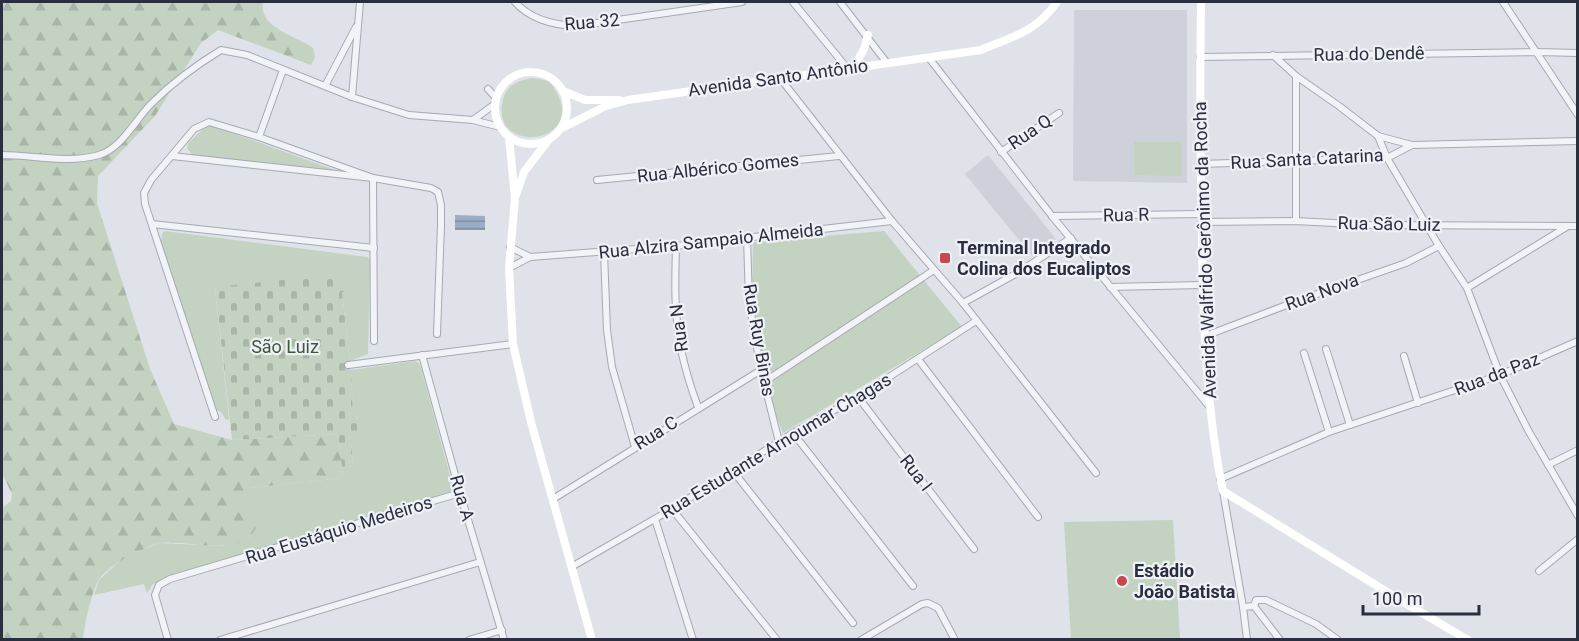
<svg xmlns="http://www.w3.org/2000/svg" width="1579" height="641" font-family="Roboto,sans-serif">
  <defs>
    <pattern id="forest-firs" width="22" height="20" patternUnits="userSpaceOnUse" patternTransform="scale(1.5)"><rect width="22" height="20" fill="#c3d2c1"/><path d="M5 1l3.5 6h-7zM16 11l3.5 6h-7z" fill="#a8b5a7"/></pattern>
    <pattern id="cemetery-stones" width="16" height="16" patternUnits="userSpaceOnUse" patternTransform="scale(1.5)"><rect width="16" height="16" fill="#c3d2c1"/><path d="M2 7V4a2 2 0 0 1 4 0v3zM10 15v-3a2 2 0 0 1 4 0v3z" fill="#a8b5a7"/></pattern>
    <pattern id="water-rules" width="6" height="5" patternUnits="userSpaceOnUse" patternTransform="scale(1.5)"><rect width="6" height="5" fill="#9bacc7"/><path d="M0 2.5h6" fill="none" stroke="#7e8ca3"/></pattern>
  </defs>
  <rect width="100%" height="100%" fill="#dfe2e8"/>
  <g fill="#ced1da">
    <path d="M1074,10H1187V183L1073,181Z"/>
    <path d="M988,155L1056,239L1033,257L965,174Z"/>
  </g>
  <g fill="#c3d2c1">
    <path d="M533,78L549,81C599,144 488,159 503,100C506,85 519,80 533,78Z"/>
    <path d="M207,125L213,126L340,172L193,156L187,148L188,143Z"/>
    <path d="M1134,142H1181V176L1134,175Z"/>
    <path d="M165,231L367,257L370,260L368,354L350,361L342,291L348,292L340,276L215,288L229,419L226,420L221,412L215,409L161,242L162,234Z"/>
    <path d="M884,231L962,327L783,433L770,401L752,299L753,242Z"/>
    <path d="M415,361L419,363L421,368L453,487L452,493L162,580L153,584L147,593L144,584L94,595L99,580L123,558L159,543L223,546L251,536L246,501L250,488L343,478L342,468L353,466L351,442L360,432L358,418L353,415L351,370Z"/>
    <path d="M1173,520L1180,639H1071L1064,522Z"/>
  </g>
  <path fill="url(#forest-firs)" d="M2,2H263C258,28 297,36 313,48L315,57L311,65L218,30L201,43L155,116L98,176L97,203L150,369L174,424L232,440L338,434L343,478L250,488L247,501L259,519C249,562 190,539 160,543C154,543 146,549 139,551C126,557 105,569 98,581C90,597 85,622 83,639L2,640V508L11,501L12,494L2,473Z"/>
  <path fill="url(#cemetery-stones)" d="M323,276H340L347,282L348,292H342L350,361L348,365L351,370L353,414L362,423V429L357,436V441L351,443L353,466L342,468L338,434L232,440L215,287Z"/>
  <path fill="url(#water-rules)" d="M455,215L485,216V230H455Z"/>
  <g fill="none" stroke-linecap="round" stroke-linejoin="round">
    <g stroke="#a5a9b2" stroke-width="8">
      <g id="street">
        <path d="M515,2C530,19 554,25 576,26L742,2"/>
        <path d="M793,2L847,68"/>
        <path d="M840,2L887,63"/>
        <path d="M1503,2L1578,115"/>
        <path d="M1273,55L1296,76V221"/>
        <path d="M1200,57L1537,52L1578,53"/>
        <path d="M929,58L1052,216L1209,406"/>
        <path d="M1296,76L1339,106L1378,136L1387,158L1439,246L1467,288L1500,375L1528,430L1578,516"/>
        <path d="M780,78L892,221L963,303L1096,473"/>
        <path d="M325,86L356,27"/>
        <path d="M488,89L496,98"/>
        <path d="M352,97L360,2"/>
        <path d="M473,120L495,104"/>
        <path d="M1378,136L1412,145L1578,141"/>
        <path d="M259,137L283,70"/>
        <path d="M1001,152L1059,113"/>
        <path d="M2,155C34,155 67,164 99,155C122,148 135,120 151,104C170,85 198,64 221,50L247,55L352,97L409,115L473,120L500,127"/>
        <path d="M172,156L373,178L374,341"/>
        <path d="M1200,164L1387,158L1412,145"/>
        <path d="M597,180L839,156"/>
        <path d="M1052,216L1201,214"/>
        <path d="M1201,222L1296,221L1371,225L1578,226"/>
        <path d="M152,224L374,248"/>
        <path d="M747,237L749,302L761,370L779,442"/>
        <path d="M676,246C675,281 674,315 681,349C685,369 691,388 698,407"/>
        <path d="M510,247L530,257"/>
        <path d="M604,253L607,330L612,367L635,447"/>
        <path d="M509,268L530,257L676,246L892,221"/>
        <path d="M1110,287L1202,285"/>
        <path d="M1467,288L1568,226"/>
        <path d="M963,303L1019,272L1071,238"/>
        <path d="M1205,336L1300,300L1406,263L1439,246"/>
        <path d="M1326,349L1350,425"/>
        <path d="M1304,353L1329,432"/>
        <path d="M422,355L460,493L504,640"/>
        <path d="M1404,356L1418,403"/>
        <path d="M918,359L1038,517"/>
        <path d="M348,365L513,344"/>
        <path d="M764,382L934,270"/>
        <path d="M858,397L974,549"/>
        <path d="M215,417L145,204L144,193L151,180L194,129L209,122L259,137L373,178L431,188L438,192L441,205V225L437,334"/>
        <path d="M793,433L913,586"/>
        <path d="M1548,465L1578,450"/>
        <path d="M733,471L853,623"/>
        <path d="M1220,479L1329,432L1500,375L1578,341"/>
        <path d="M1223,491L1243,607L1247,640"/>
        <path d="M553,499L761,370"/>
        <path d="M672,509L777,640"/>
        <path d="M655,519L693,640"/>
        <path d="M573,566L672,509L793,433L858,397L976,321"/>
        <path d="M1539,571L1578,539"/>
        <path d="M1254,606L1280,640"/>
        <path d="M1243,607L1254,606L1256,600H1266L1316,624L1338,640"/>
        <path d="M168,640L155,595L159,585L170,579L460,493"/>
        <path d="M220,640L480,562"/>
        <path d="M469,640L502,630"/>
        <path d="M861,640L922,604L928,603L938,608L955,640"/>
      </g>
    </g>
    <use href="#street" stroke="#f2f3f7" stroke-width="6"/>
    <g stroke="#fff" stroke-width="8">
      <path d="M1201,2C1200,80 1200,159 1202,238C1203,322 1206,408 1223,491L1400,600L1468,640"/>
      <path d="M854,67L864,49L868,35"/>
      <circle cx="531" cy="108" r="36"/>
      <path d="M563,91L585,100H619"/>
      <path d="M562,128L606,106L628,100L981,50C1014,36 1036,32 1057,2"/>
      <path d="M509,137L515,198L509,268L513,344L531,422L592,640"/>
      <path d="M516,195L524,172L547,142"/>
    </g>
  </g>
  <g fill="#ca474e" stroke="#eff1f6" stroke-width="2">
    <rect x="939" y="252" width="12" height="12" rx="3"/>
    <circle cx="1122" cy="581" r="6"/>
  </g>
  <g text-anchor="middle" stroke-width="4.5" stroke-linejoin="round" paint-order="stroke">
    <g font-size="18" fill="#292f3f" stroke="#eff1f6">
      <text transform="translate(592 22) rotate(-5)" y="6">Rua 32</text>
      <text transform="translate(1369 54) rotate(-1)" y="6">Rua do Dendê</text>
      <text transform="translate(778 78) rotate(-8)" y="6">Avenida Santo Antônio</text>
      <text transform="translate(1030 132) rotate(-34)" y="6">Rua Q</text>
      <text transform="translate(1307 159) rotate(-3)" y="6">Rua Santa Catarina</text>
      <text transform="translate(718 168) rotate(-6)" y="6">Rua Albérico Gomes</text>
      <text transform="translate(1126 215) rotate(-1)" y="6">Rua R</text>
      <text transform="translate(1389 224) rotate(1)" y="6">Rua São Luiz</text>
      <text transform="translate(711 241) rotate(-6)" y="6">Rua Alzira Sampaio Almeida</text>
      <text transform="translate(1205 250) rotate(-92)" y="6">Avenida Walfrido Gerônimo da Rocha</text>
      <text transform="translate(1322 292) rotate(-20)" y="6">Rua Nova</text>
      <text transform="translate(679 328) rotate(-97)" y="6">Rua N</text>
      <text transform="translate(759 340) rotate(80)" y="6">Rua Ruy Binas</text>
      <text transform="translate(1497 374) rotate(-21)" y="6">Rua da Paz</text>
      <text transform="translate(656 433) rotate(-32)" y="6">Rua C</text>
      <text transform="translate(776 446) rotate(-31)" y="6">Rua Estudante Arnoumar Chagas</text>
      <text transform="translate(916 473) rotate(52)" y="6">Rua I</text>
      <text transform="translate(462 498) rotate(74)" y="6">Rua A</text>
      <text transform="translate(339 530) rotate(-17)" y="6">Rua Eustáquio Medeiros</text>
    </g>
    <g font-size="18" font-weight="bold" fill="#292f3f" stroke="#eff1f6" text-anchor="start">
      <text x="957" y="254">Terminal Integrado<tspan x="957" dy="21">Colina dos Eucaliptos</tspan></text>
      <text x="1134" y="577">Estádio<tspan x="1134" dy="21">João Batista</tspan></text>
    </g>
    <g font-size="18" fill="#3a5a36" stroke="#eff1f6">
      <text x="285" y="353">São Luiz</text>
    </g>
  </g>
  <rect width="1579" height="641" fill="none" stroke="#292f3f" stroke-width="6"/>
  <path d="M1363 605v9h116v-9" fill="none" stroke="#292f3f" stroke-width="3"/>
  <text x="1372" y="605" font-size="18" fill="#292f3f" stroke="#eff1f6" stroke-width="4.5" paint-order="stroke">100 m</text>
</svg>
